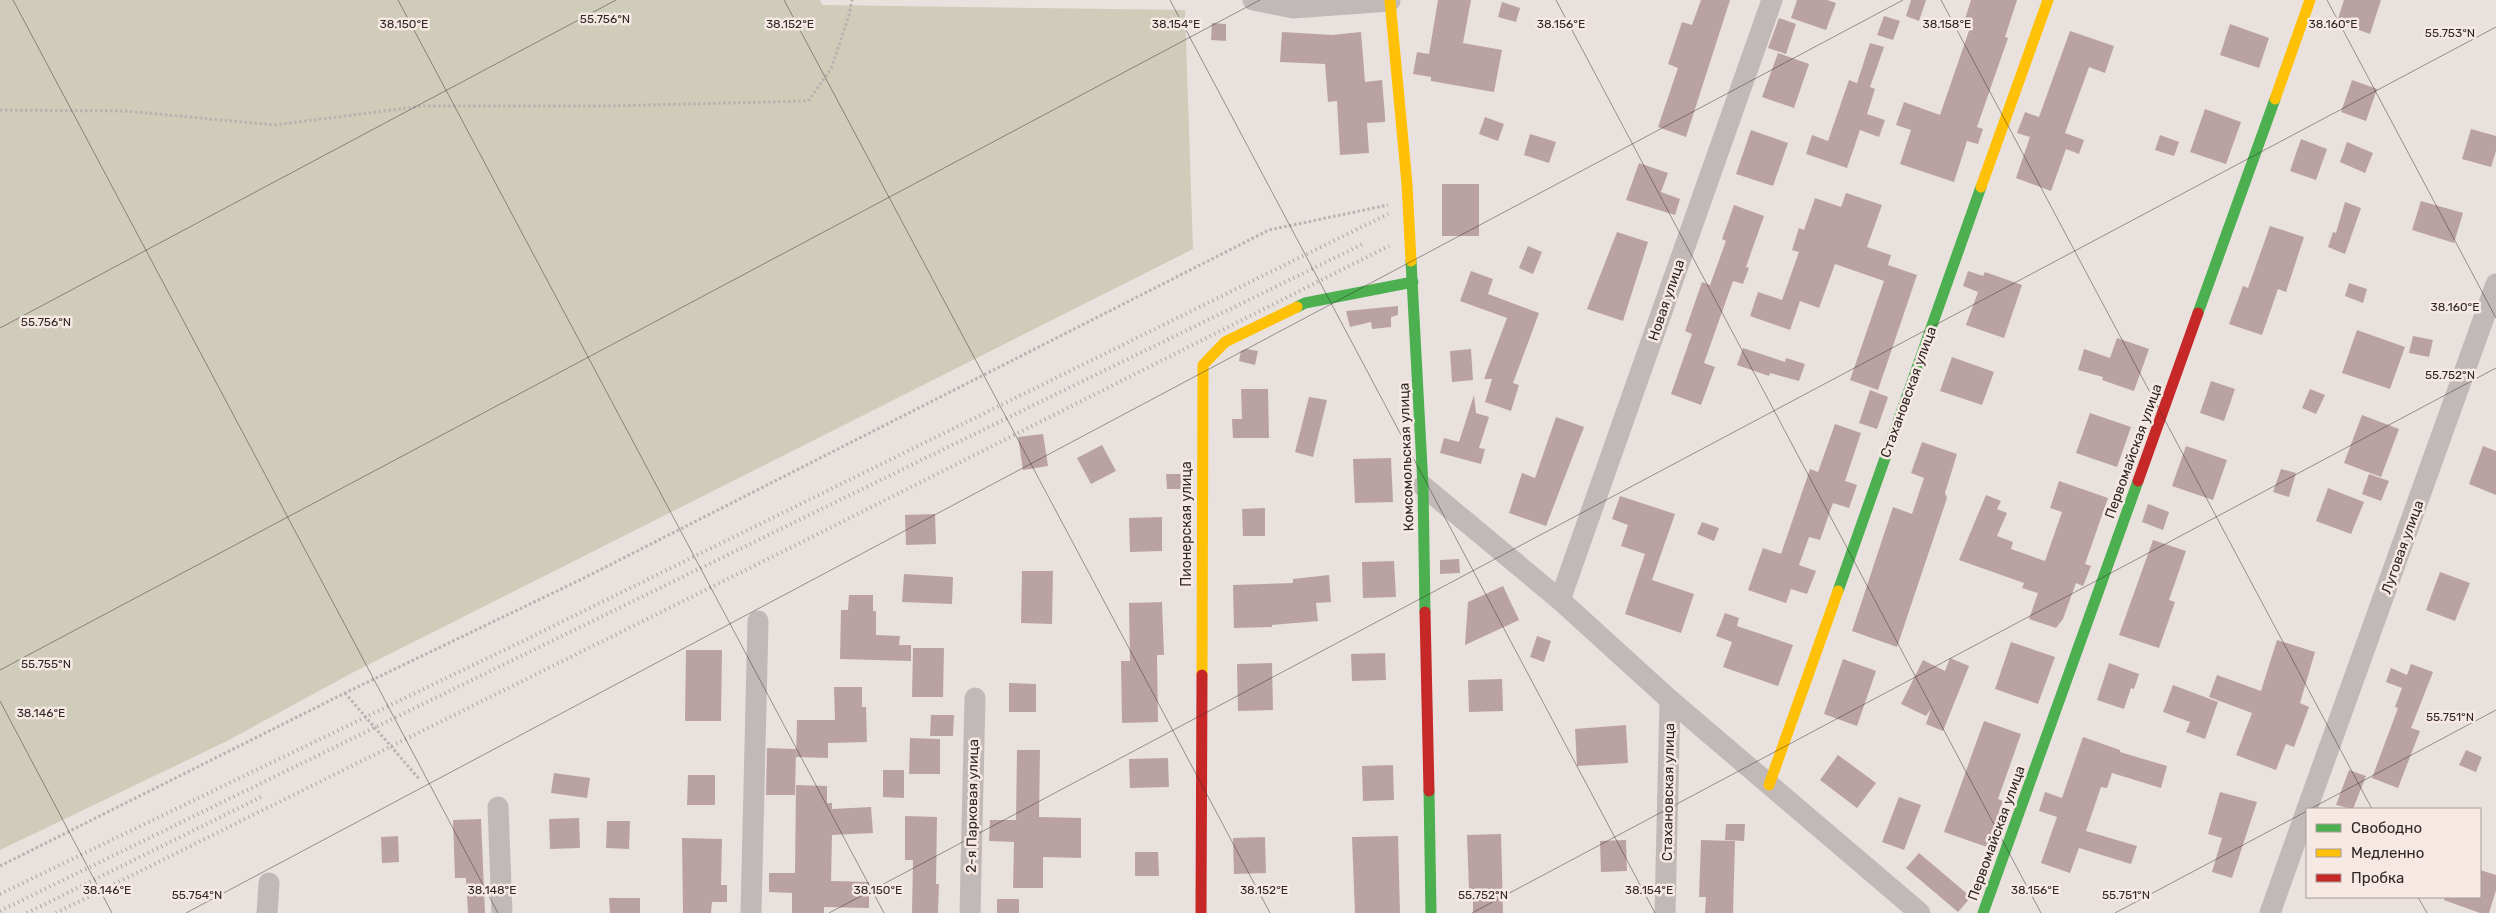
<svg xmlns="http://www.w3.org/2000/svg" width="2496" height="913" font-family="Rubik,sans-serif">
  <rect width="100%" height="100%" fill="#e9e1de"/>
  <path fill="#cfccb9" d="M0,0H820L822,5L1185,10L1193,249L350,674L225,742L0,850Z"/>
  <g fill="#bba2a2">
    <path d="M1438,0H1471L1463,43L1502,50L1494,92L1431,81V77L1413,74L1417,52L1429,54Z"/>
    <path d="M1701,0H1730L1686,137L1658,127L1678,68L1668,64L1682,22L1692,25Z"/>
    <path d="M1797,0H1827L1836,3L1826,30L1791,18Z"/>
    <path d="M1911,0H1926L1919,21L1906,16Z"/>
    <path d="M1971,0H2017L2005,37L2008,38L1977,127L1983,129L1978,144L1967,141L1954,182L1900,164L1911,130L1896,125L1904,102L1940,115L1972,22L1965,19Z"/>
    <path d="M2344,0H2381L2370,34L2337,22Z"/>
    <path d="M1502,2L1520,8L1516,22L1498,17Z"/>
    <path d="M1884,16L1900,21L1893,40L1877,35Z"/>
    <path d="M1779,18L1796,24L1786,54L1768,48Z"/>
    <path d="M1212,23L1226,24V41L1211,40Z"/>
    <path d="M2230,24L2269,38L2259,68L2220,55Z"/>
    <path d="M2070,31L2114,46L2105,73L2089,67L2065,133L2084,140L2079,154L2066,149L2051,191L2016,178L2030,137L2017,133L2025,112L2039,117Z"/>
    <path d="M1282,32L1332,35L1361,32L1365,82L1382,80L1385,116V122L1367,123L1369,153L1340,155L1337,101L1328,102L1325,64L1280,62Z"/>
    <path d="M1870,43L1884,47L1870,87L1875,89L1867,114L1885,120L1879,137L1860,130L1847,168L1806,154L1812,135L1828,141L1849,80L1857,83Z"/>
    <path d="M1778,53L1809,64L1794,108L1762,97Z"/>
    <path d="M2352,80L2377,89L2366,121L2341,112Z"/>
    <path d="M2205,109L2241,122L2226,164L2190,152Z"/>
    <path d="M1485,117L1504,124L1498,141L1479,134Z"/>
    <path d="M2471,129L2496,136V151L2491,167L2462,159Z"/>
    <path d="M1751,130L1788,143L1773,186L1736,174Z"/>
    <path d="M1530,134L1556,142L1549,163L1524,155Z"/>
    <path d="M2160,135L2179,142L2174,156L2155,150Z"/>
    <path d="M2301,139L2327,149L2316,180L2290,171Z"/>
    <path d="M2347,142L2373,153L2365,173L2340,162Z"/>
    <path d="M1639,163L1668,173L1661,192L1680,199L1675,215L1626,200Z"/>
    <rect x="1442" y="184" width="37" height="52"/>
    <path d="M1846,193L1882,205L1867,247L1891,255L1888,265L1917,275L1878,390L1850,380L1884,281L1835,264L1819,308L1800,301L1790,330L1750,316L1758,292L1782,300L1799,252L1792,250L1799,228L1804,230L1815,198L1841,207Z"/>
    <path d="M2421,201L2463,213L2454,243L2412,230Z"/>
    <path d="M2345,202L2361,208L2345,254L2328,247L2333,232L2336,233Z"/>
    <path d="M1734,205L1764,216L1746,267L1749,268L1743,284L1733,281L1704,363L1715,367L1701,405L1671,394L1692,334L1685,331L1702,282L1710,285L1726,241L1722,239Z"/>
    <path d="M2270,226L2304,237L2286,292L2278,289L2262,335L2229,324L2243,286L2248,288Z"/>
    <path d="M1617,232L1648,242L1623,321L1587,309Z"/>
    <path d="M1528,246L1542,252L1533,274L1519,268Z"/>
    <path d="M1471,271L1493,279L1488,294L1539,313L1513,383L1519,385L1511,411L1485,402L1492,379H1484L1507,318L1460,301Z"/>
    <path d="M1968,271L1983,276L1985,272L2022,285L2004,338L1966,325L1978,292L1963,286Z"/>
    <path d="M2349,283L2367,289L2363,303L2345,296Z"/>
    <path d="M1398,306V315L1391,317V327L1372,329L1371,322L1350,327L1346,311Z"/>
    <path d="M2357,330L2405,347L2390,389L2342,373Z"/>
    <path d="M2413,336L2433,340L2429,357L2409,353Z"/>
    <path d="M2117,338L2149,349L2134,391L2102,380L2103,377L2078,370L2084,349L2110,358Z"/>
    <path d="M1743,348L1785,362L1786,358L1805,364L1799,381L1770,373L1769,376L1737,365Z"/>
    <path d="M1247,349L1258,351L1255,365L1239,361L1241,351Z"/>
    <path d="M1471,349L1473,380L1452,382L1450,351Z"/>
    <path d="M1952,357L1994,372L1982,405L1940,391Z"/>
    <path d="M2211,381L2235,389L2224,421L2200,413Z"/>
    <path d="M1241,389H1268L1269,438H1233L1232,419H1242Z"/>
    <path d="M2310,389L2325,395L2316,414L2302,408Z"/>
    <path d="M1870,390L1888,397L1877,429L1859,423Z"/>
    <path d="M1474,395L1476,413L1489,417L1479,448L1485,449L1481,464L1440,453L1444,438L1459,442Z"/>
    <path d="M1309,397L1327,400L1313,457L1295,452Z"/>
    <path d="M2090,413L2131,427L2117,467L2076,453Z"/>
    <path d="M2362,415L2399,429L2381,477L2344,463Z"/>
    <path d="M1556,417L1584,427L1546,526L1509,513L1522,473L1535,478Z"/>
    <path d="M1835,424L1861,433L1845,481L1857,485L1849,508L1833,503L1820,540L1809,537L1799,565L1816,571L1807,594L1791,589L1786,603L1748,590L1763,548L1781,554L1810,469L1818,472Z"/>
    <path d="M1043,434L1048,466L1023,470L1018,437Z"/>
    <path d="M1922,442L1957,454L1945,493L1947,498L1897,647L1852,631L1893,507L1912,514L1924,478L1911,473Z"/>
    <path d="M1102,445L1116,471L1091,484L1077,458Z"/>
    <path d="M2186,446L2227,460L2213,500L2172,486Z"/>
    <path d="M2483,446L2496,451V495L2469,484Z"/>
    <path d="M1391,458L1393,502L1355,503L1353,459Z"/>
    <path d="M2281,469L2296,473L2289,497L2273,492Z"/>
    <path d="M1166,474H1187V489H1167Z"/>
    <path d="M2369,474L2389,481L2381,501L2362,494Z"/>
    <path d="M2059,481L2108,498L2085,564L2091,566L2083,586L2076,583L2063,619L2056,628L2029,619L2038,593L2022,588L2024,583L1959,560L1986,495L2001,501L1997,509L2007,513L1997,536L2013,542L2011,549L2045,561L2062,512L2050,508Z"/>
    <path d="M2328,488L2364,502L2351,534L2316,521Z"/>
    <path d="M1620,496L1675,514L1652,580L1694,594L1681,633L1625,614L1645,554L1621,546L1628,525L1612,519Z"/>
    <path d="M2148,504L2169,512L2163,530L2142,522Z"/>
    <path d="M1265,508V536H1243L1242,509Z"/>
    <path d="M935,514L936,544L906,545L905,515Z"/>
    <path d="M1162,517V551L1130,552L1129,518Z"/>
    <path d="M1702,522L1719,528L1714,541L1697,534Z"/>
    <path d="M2153,540L2186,551L2169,600L2175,602L2159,648L2119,635Z"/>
    <path d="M1459,559L1460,573L1440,574V560Z"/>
    <path d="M1394,561L1396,597L1363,598L1362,562Z"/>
    <path d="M1022,571H1053L1052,624L1021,623Z"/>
    <path d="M2440,572L2470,583L2455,621L2426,610Z"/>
    <path d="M904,574L953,577L952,604L902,602Z"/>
    <path d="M1329,575L1331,602L1316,603L1318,621L1272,625V627L1234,628L1233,585L1293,583V579Z"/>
    <path d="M1503,586L1519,620L1465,645L1468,602Z"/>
    <path d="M849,595H873V611H876V635L900,636L899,645H911V661L840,659L841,610H848Z"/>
    <path d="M1162,602L1164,655H1157L1158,722L1122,723L1121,661H1130L1129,603Z"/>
    <path d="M1725,613L1739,618L1737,626L1793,645L1778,686L1723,667L1732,642L1716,636Z"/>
    <path d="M1537,636L1551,641L1544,662L1530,657Z"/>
    <path d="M2277,640L2315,652L2300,703L2309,707L2294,747L2286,744L2276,770L2236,755L2252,713L2209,697L2217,675L2261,691Z"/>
    <path d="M2011,642L2055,657L2038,704L1995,689Z"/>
    <path d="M913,648H944L943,697H912Z"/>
    <path d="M686,650H722L721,721H685Z"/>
    <path d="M1385,653L1386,680L1352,681L1351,654Z"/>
    <path d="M1950,658L1969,666L1943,731L1926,724L1931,709L1926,716L1901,704L1923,660L1945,671Z"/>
    <path d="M1843,659L1876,671L1857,726L1824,714Z"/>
    <path d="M1272,663L1273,710L1238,711L1237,664Z"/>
    <path d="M2109,663L2139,674L2134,689L2131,688L2124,709L2097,700Z"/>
    <path d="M2411,664L2433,672L2411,728L2420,731L2398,788L2372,778L2398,708L2395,707L2402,688L2386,682L2391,668L2407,675Z"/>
    <path d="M1502,679L1503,711L1469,712L1468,680Z"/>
    <path d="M1009,683L1036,684V712H1009Z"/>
    <path d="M2173,685L2218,702L2205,739L2186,732L2190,722L2163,712Z"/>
    <path d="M834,687H862V707H866L867,742L828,743V758L796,757L797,720H835Z"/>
    <path d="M931,715H954L953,736H930Z"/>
    <path d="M1984,721L2021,734L1998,799L2003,801L1987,847L1944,832Z"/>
    <path d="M1626,725L1628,763L1577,766L1575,729Z"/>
    <path d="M2083,737L2120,750V752L2167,766L2161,788L2112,773L2107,788L2101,787L2086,831L2137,846L2131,864L2079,848L2070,873L2041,863L2057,817L2039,811L2045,792L2062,798Z"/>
    <path d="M910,738L940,739V774H909Z"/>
    <path d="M767,748L796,749L795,795H766Z"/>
    <path d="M1017,750H1040L1039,817L1081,818V858L1043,857V888H1013L1014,842L989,841L990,820H1016Z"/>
    <path d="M2466,750L2482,757L2476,772L2459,765Z"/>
    <path d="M1838,755L1876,783L1857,808L1820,780Z"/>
    <path d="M1168,758L1169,787L1130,788L1129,759Z"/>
    <path d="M1393,765L1394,800L1363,801L1362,766Z"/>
    <path d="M883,770H904V798L883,797Z"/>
    <path d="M2349,770L2366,776L2353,809L2336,805Z"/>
    <path d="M554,773L590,778L587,798L551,793Z"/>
    <path d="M688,775H715V805H687Z"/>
    <path d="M796,785L827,786V803H832V809L871,807L873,833L832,835L831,881L869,882V908L824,907V913H792V893L769,892V873H795Z"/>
    <path d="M2220,792L2257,802L2232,878L2212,872L2222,838L2208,834Z"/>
    <path d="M1899,797L1921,805L1904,850L1882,842Z"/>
    <path d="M905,816L937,817L936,884H939L938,913H912L913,860H905Z"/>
    <path d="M579,818L580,848L550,849L549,819Z"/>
    <path d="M481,819L485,913H468L466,878H455L453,820Z"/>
    <path d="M607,821H630L629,849L606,848Z"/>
    <path d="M1726,824H1745L1744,841L1725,840Z"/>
    <path d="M1501,834L1503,913H1473V889H1469L1467,835Z"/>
    <path d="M398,836L399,862L382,863L381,837Z"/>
    <path d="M1398,836L1400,913H1355L1352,837Z"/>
    <path d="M1265,837L1266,873L1234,874L1233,838Z"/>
    <path d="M682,838L722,839L721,885H727V902H712L711,913H683Z"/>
    <path d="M1626,840L1627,871L1601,872L1600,841Z"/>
    <path d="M1701,840L1735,841L1733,913H1705L1706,897H1699Z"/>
    <path d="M1135,852H1158L1159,876H1135Z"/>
    <path d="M1919,853L1971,897L1958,912L1906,868Z"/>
    <path d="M2480,870L2496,875V890L2489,913H2480L2444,900L2445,897H2480Z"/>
    <path d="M609,898H640V913H610Z"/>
    <rect x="997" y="899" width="22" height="14"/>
  </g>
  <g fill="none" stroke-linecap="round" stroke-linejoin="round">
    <g stroke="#bab2b0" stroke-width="3" stroke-dasharray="2.5 2.5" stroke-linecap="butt">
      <path d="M0,110L126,111L274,125L423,106H607L808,101L831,69L849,15L852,0"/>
      <path d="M345,693L420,780"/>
      <path d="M0,866L345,693L586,577L1269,230L1388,205"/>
    </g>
    <g stroke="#c1b9b7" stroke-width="21">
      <path d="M1253,0L1293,8L1390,1"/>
      <path d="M1423,486L1560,600L1670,700L1920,913"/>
      <path d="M1560,600L1772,0"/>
      <path d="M498,807L502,913"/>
      <path d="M2307,809L2496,284"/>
      <path d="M267,913L269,883"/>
      <path d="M751,913L758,621"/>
      <path d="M970,913L975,698"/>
      <path d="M1665,913L1670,700"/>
      <path d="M2270,913L2307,809"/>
    </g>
    <g stroke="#4caf50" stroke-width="11">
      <path d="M1411,261L1423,486L1425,612"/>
      <path d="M1297,307L1305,303L1413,282"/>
      <path d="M2198,313L2275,99"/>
      <path d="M1838,591L1981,187"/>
      <path d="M1429,791L1431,913"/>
      <path d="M1983,913L2138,481"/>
    </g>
    <g stroke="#ffc107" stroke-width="11">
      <path d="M1390,1L1407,184L1411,261"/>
      <path d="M2275,99L2310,0"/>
      <path d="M1981,187L2048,0"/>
      <path d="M1202,675L1203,365L1225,342L1297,307"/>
      <path d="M1769,785L1838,591"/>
    </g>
    <g stroke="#c62828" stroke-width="11">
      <path d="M2138,481L2198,313"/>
      <path d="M1425,612L1429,791"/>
      <path d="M1201,913L1202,675"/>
    </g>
    <g stroke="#a9a3a1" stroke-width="4" stroke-dasharray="1 4" stroke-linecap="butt">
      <path d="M0,894L525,640L1388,214"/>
      <path d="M0,911L1363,244"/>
      <path d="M27,913L263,796"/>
      <path d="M56,913L800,543L1389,246"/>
    </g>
  </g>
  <path fill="none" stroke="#312726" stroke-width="1" stroke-opacity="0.45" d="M13,0L498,913M398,0L884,913M784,0L1270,913M1170,0L1655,913M1556,0L2041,913M1941,0L2372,809M2327,0L2496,318M0,328L616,0M0,670L1260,0M0,701L112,913M2310,809L2496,710M2418,897L2427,913M186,913L1903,0M829,913L2496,27M1472,913L2496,368M2115,913L2307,811"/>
  <g text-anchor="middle" stroke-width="5" stroke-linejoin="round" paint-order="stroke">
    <g font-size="14" fill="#312726" stroke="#f6e9e4">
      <text transform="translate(1666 300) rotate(-71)" y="5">Новая улица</text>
      <text transform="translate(1908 392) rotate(-70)" y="5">Стахановская улица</text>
      <text transform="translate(2133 451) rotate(-70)" y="5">Первомайская улица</text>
      <text transform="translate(1406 457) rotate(-92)" y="5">Комсомольская улица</text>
      <text transform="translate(1186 524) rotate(-90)" y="5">Пионерская улица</text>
      <text transform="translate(2402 547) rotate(-70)" y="5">Луговая улица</text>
      <text transform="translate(1668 792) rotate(-89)" y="5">Стахановская улица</text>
      <text transform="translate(972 806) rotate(-89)" y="5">2-я Парковая улица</text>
      <text transform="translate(1996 833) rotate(-70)" y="5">Первомайская улица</text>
    </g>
  </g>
  <g font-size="12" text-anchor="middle" fill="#312726" stroke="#f6e9e4" stroke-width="5" stroke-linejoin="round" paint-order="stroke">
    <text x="605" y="23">55.756°N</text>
    <text x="404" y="28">38.150°E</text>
    <text x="790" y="28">38.152°E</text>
    <text x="1176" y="28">38.154°E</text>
    <text x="1561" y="28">38.156°E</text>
    <text x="1947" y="28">38.158°E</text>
    <text x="2333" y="28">38.160°E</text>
    <text x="2450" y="37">55.753°N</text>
    <text x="2455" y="311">38.160°E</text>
    <text x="46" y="326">55.756°N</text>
    <text x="2450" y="379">55.752°N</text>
    <text x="46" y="668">55.755°N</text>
    <text x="41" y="717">38.146°E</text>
    <text x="2450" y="721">55.751°N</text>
    <text x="107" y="894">38.146°E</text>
    <text x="492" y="894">38.148°E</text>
    <text x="878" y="894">38.150°E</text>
    <text x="1264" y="894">38.152°E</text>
    <text x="1649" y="894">38.154°E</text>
    <text x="2035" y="894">38.156°E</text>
    <text x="197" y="899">55.754°N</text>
    <text x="1483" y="899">55.752°N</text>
    <text x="2126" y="899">55.751°N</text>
  </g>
  <rect x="2306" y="808" width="175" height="90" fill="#f6e9e4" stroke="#a79b98"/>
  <rect x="2316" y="824" width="25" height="8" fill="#4caf50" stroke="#a79b98"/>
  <text x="2351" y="833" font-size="15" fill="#312726">Свободно</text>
  <rect x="2316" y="849" width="25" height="8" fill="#ffc107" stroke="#a79b98"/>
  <text x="2351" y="858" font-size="15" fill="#312726">Медленно</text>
  <rect x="2316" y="874" width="25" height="8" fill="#c62828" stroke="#a79b98"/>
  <text x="2351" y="883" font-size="15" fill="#312726">Пробка</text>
</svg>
